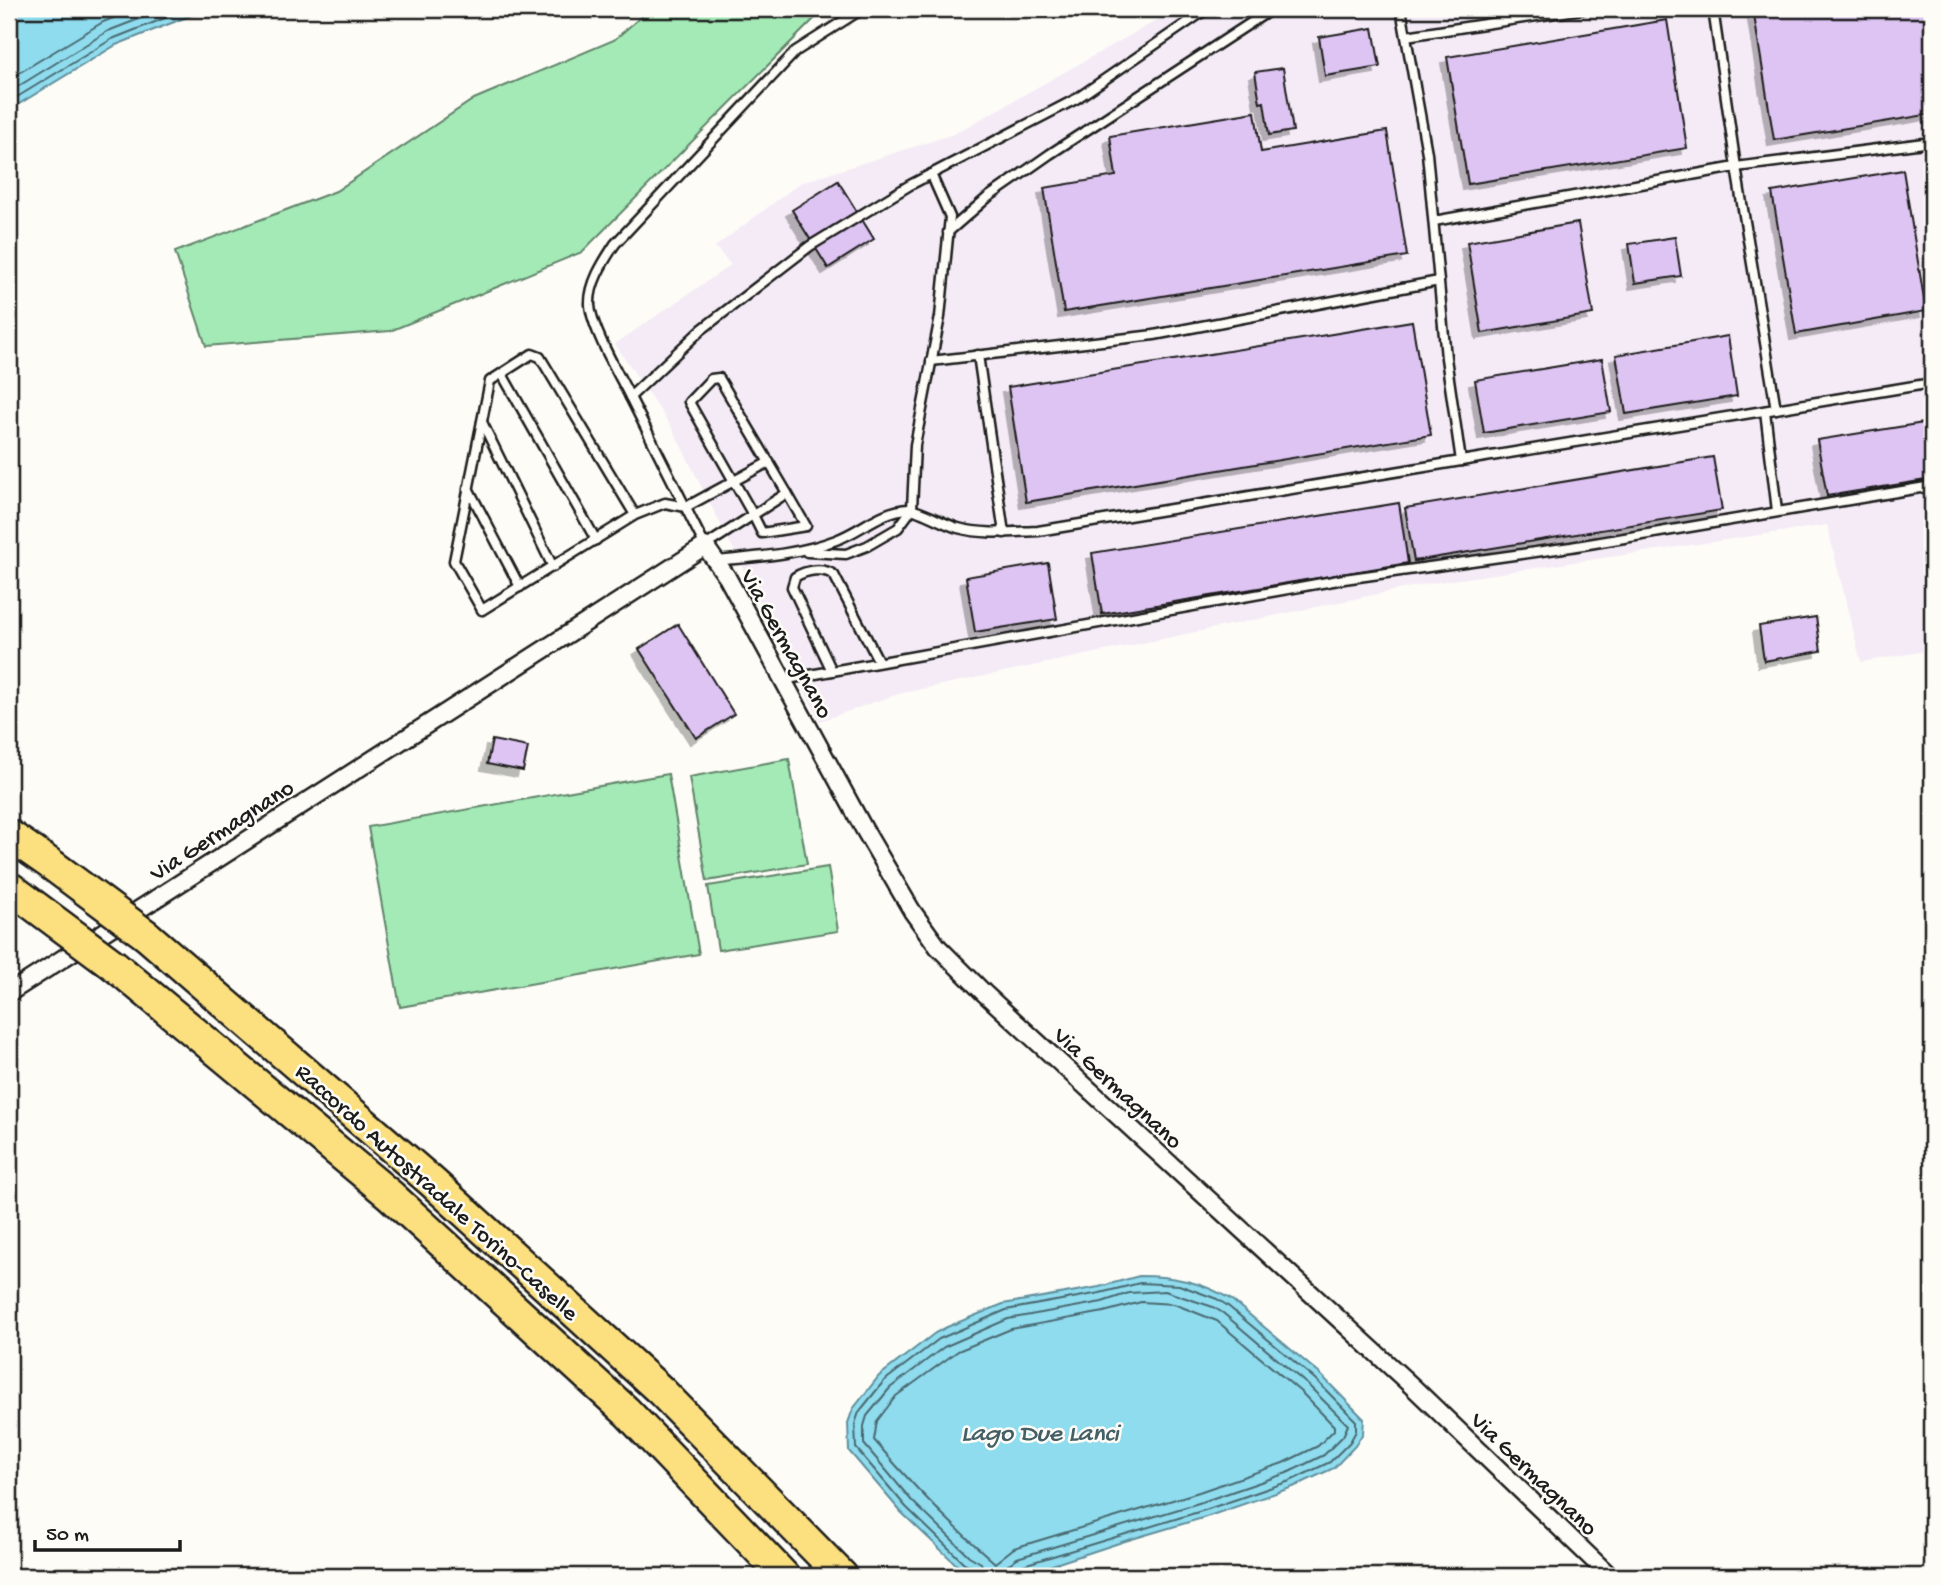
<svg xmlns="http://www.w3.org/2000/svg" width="1941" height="1585" font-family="'Gochi Hand',sans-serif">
  <defs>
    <filter id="shadow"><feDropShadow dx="-6" dy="6" stdDeviation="0" flood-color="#0004"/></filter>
  </defs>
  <rect width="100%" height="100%" fill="#fdfcf7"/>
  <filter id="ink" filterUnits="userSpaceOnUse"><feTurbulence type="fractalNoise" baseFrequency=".0143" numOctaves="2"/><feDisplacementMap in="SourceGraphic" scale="14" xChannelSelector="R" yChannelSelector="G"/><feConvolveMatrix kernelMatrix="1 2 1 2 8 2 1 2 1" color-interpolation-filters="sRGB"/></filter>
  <g filter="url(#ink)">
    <path fill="#f4ebf6" d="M1177,9H1932V650L1861,662L1827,525L1426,584L898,694L820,721L672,428L615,344L731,265L715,247L800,183L954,134Z"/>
    <g fill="#a4eab6" stroke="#608369" stroke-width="2">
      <path d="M650,9H831L821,12L582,252L390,331L206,346L175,252L336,191L474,99L614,40Z"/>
      <path d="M789,759L807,864L707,881L689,777Z"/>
      <path d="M668,774L699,954L400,1007L368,827Z"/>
      <path d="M828,867L838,931L718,950L708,886Z"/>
    </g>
    <g fill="#8fdcef" stroke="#618f9b" stroke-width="2">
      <path d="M9,9H207L116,45L9,110Z"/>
      <path d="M1139,1276C1174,1276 1202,1282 1232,1300L1320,1374L1364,1419L1363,1433L1355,1446L1334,1468L1293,1487L1206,1517L1125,1541L1034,1571L1003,1576H977L961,1569L901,1512L849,1451L848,1423L853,1409L879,1376L935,1333L947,1327L1003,1304L1099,1287Z"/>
    </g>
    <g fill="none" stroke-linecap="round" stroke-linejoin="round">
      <g stroke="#4a6970" stroke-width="2">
        <path d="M9,79L103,22L136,9"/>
        <path d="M9,92L108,31L165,9"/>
        <path d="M9,102L112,39L188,9"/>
        <path d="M1141,1302L1174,1304L1217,1321L1302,1393L1334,1426V1430L1318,1446L1283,1463L1199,1492L1014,1548L995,1563C952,1526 912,1485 874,1440L877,1421L896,1396L958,1351L1011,1329L1104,1312Z"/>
        <path d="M976,1576L974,1568L964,1563L906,1507L856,1448L855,1424L859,1412L884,1381L939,1339L1006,1310L1100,1293L1140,1283L1179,1285L1217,1299L1228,1306L1315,1379L1356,1421V1431L1350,1442L1330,1462L1290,1481L1205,1510L1020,1566L1015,1570L1014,1576"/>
        <path d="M985,1576L981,1563L969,1556L912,1501L864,1444V1426L867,1416L890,1388L944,1347L1008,1319L1102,1302L1129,1293L1165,1291L1213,1307L1223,1313L1309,1386L1348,1425L1343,1436L1324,1455L1287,1473L1202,1502L1017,1558L1008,1565L1005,1576"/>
      </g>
    </g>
    <g fill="#dec4f3" stroke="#1c1c1c" stroke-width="2" filter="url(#shadow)">
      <path d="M1753,9H1932V114L1774,140Z"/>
      <path d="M1667,20L1687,148L1468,184L1447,57Z"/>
      <path d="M1373,28L1380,67L1325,76L1319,37Z"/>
      <path d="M1283,68L1293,131L1269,135L1264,102L1260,103L1255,72Z"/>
      <path d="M1255,112L1261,152L1387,131L1407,256L1064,312L1044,188L1116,176L1110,136Z"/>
      <path d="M1903,170L1926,311L1796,334L1772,192Z"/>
      <path d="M838,181L874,239L828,268L792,210Z"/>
      <path d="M1578,223L1593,314L1482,333L1467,242Z"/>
      <path d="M1675,237L1681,276L1635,283L1629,244Z"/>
      <path d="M1412,321L1431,435L1026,502L1008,387Z"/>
      <path d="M1728,336L1737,396L1626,414L1616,355Z"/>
      <path d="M1602,359L1611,412L1484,433L1475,380Z"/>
      <path d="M1930,422L1932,479L1827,496L1817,440Z"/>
      <path d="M1713,457L1722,510L1414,561L1405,508Z"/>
      <path d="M1399,503L1408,563L1102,614L1092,553Z"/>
      <path d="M1048,563L1057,619L975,632L966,577Z"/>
      <path d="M1816,617L1821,651L1764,661L1759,626Z"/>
      <path d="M678,624L734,714L696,738L639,649Z"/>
      <path d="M492,740L528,747L523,771L487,764Z"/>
    </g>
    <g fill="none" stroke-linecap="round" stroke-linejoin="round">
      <g stroke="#1c1c1c" stroke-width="13">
        <g id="service">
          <path d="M1406,36L1583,9"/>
          <path d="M1928,142L1932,170"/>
          <path d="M1434,221L1736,167L1713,9"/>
          <path d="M948,232L987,198L1050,154L1272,9"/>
          <path d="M978,355L1004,533"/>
          <path d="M931,361L1154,335L1439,281"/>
          <path d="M502,374L596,540"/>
          <path d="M719,378L787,493L753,515L689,402L711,379Z"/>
          <path d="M630,397C619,375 592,329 590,305C589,283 604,261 615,244L796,51L859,11L868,9"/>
          <path d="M1776,409L1736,167L1932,142"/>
          <path d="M1765,411L1777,511"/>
          <path d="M482,422L553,567"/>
          <path d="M1461,461L1932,383"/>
          <path d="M468,488L520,587"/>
          <path d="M787,493L806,526L762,533L753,515L705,546L630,397L701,330L810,246L910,185L1076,99L1207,9"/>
          <path d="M635,515L540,357L532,354L490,381L454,561L482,610L635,515L665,503L686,507L769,462"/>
          <path d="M807,552L846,554L867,546L898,528L912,509L915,445L940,317L950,217L931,174"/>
          <path d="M715,561C755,557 797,555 836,540C861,531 881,510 909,509C918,509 946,525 958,528C984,535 1011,532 1038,531L1461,461L1446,358L1427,153L1401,9"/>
          <path d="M832,671L792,587L795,577C806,570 823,567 834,575L879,662"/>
          <path d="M782,680L1344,579L1571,547L1932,486"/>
        </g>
      </g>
      <g stroke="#1c1c1c" stroke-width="21">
        <path id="minor" d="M9,993L705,546L727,577L864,829L912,911L938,947L984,993L1414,1388L1610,1576"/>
      </g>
      <g stroke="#1c1c1c" stroke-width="35">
        <g id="motorway">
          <path d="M9,835L52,865"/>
          <path d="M146,935L432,1182L661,1391L842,1576"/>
          <path d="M115,966L390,1195L627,1412L784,1576"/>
        </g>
      </g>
      <use href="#service" stroke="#fdfcf7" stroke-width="8"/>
      <use href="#minor" stroke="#fdfcf7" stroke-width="16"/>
      <use href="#motorway" stroke="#fce080" stroke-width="30"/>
      <g stroke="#1c1c1c" stroke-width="35" stroke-linecap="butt">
        <g id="motorway-bridge">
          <path d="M52,865L146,935"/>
          <path d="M9,887L115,966"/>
        </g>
      </g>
      <use href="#motorway-bridge" stroke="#fce080" stroke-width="30"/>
    </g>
  </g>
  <g text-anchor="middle" stroke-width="5" stroke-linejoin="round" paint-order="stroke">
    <g font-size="24" fill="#1c1c1c" stroke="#fdfcf7">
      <text transform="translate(788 643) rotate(61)" y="8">Via Germagnano</text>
      <text transform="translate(221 829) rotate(-33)" y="8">Via Germagnano</text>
      <text transform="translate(1119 1087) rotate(43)" y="8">Via Germagnano</text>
      <text transform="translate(438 1191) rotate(42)" y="8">Raccordo Autostradale Torino-Caselle</text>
      <text transform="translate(1535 1473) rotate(44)" y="8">Via Germagnano</text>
    </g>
    <g font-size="26" font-style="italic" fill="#445f66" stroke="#fdfcf7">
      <text x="1040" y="1440">Lago Due Lanci</text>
    </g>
  </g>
  <rect width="1941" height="1585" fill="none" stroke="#fdfcf7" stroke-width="35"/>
  <rect x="18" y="18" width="1906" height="1550" fill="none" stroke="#1c1c1c" stroke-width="2.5" filter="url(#ink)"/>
  <path d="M35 1540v10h145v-10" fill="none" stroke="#1c1c1c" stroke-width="3.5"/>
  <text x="46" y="1540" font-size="21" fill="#1c1c1c" stroke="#fdfcf7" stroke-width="5" paint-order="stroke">50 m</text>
</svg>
